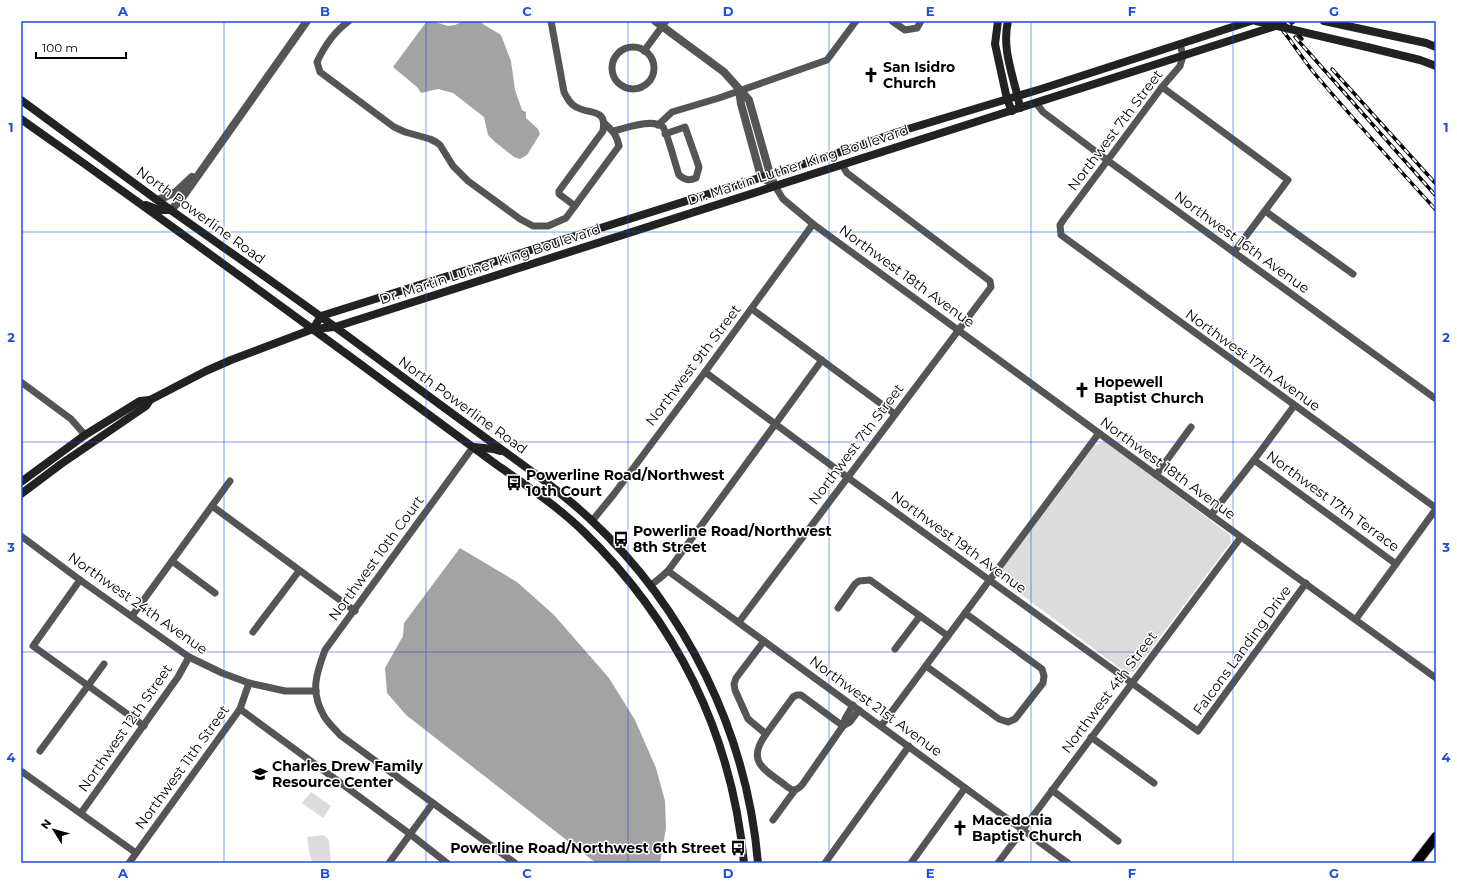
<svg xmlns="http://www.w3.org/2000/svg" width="1457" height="884" font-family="Montserrat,sans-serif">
  <rect width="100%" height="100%" fill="#fff"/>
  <g fill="#dcdcdc">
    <path d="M1106,442L1230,535L1231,542L1134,672H1125L1002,580L1000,572L1095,445Z"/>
    <path d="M311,792L331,806L323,818L302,803Z"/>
    <path d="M324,835L329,840L331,863H312L311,857H310L307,837Z"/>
  </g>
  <g fill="#a3a3a3">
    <path d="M427,21H432L448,26L455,25L464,21H481L483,24L501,35L511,61L515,90L522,110L526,112V118L538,129L540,134L527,155L520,159L514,157L495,142L488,135L484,117L453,93L438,89L421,93L417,87L393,67Z"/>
    <path d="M460,548L517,582L554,615L609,678L635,720L656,768L665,801L666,828L660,863H596L406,715L387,693L385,668L403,636L404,623Z"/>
  </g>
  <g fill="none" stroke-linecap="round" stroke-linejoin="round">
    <g stroke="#dbdbdb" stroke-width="12">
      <path id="primary" d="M1416,863L1436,837"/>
    </g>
    <g stroke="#555" stroke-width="7">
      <path d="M349,21C335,31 324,47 317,62L320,72L394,127L405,132L430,139L436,142L440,145L453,166L468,181L520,219L533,226H548L566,218L619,146C617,135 612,130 604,123"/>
      <path d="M551,21L564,92C567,98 570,104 576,107C591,115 607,108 603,131L559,191V194L575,206"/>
      <path d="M892,21L905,30L917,28L921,21"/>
      <path d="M1180,44L1183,56L1180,66L1162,87L1064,219L1060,225L1061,235L1436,508"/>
      <circle cx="633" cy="68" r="21"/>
      <path d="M644,51L666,21"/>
      <path d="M1162,87L1288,180L1234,252"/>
      <path d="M1036,103L1043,112L1107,160L1436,399"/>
      <path d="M658,125L672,112L719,98L827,60L856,21"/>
      <path d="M614,131C625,128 653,118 663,127C667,132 676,167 679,175C685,180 689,181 696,178L699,167L685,127L665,134"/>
      <path d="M775,186L783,199L813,224L1241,537L1436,678"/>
      <path d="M1265,211L1353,274"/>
      <path d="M752,309L895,414"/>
      <path d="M705,372L847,477L1198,731L1306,583"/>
      <path d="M21,382L71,419L85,435"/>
      <path d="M473,447L325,650C316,674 310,692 324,716C328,723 335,729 340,735L515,863"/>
      <path d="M1254,460L1396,564"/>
      <path d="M1156,475L1191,427"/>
      <path d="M212,506L355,611"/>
      <path d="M1211,515L1254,460L1294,406"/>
      <path d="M592,521L614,494L705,372L813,224"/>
      <path d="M21,536L80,580L189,657L222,673L249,683L285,691H316"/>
      <path d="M172,561L215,593"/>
      <path d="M668,571L1068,863"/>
      <path d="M80,580L33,646L144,726"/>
      <path d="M651,585L660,578L668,571L822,360"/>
      <path d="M838,608L855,584L859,581L870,580L948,636"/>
      <path d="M132,616L230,481"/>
      <path d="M1356,619L1436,509"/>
      <path d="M739,622L991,287L990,281L847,173L842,165"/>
      <path d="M253,632L299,571"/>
      <path d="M764,641L736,678L734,684L735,690L748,719L766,734C748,759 760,767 781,782C784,784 790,790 794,790C797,790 800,787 802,785L843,726L845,719L853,705"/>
      <path d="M895,649L920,616"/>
      <path d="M926,666L999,719L1008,722L1015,719L1043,683L1044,676L1042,669L965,613"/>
      <path d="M240,709L410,834L447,863"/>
      <path d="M843,726L850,722L859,710"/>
      <path d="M881,726L1099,433"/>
      <path d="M766,734L793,697L797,695H801L843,726"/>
      <path d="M1091,737L1154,783"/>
      <path d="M40,751L104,664"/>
      <path d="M21,771L136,853"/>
      <path d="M1052,790L1118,841"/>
      <path d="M81,813L178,677L189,657"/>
      <path d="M773,820L795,790"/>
      <path d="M129,863L240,709L249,683"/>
      <path d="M389,863L433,803"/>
      <path d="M825,863L909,746"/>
      <path d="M911,863L965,788"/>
      <path d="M998,863L1241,537"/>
    </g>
    <g stroke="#555" stroke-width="8">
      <path d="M655,21L724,72L749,100L770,174L775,186"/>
      <path d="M739,90L741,104L761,177L768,181"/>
      <path d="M158,200L176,192L192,177"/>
      <path d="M171,210L182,198L307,21"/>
    </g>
    <g stroke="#222" stroke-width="8">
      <path d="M998,21L995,44L1007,99L1012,111"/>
      <path d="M1008,21C1001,51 1015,79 1020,108"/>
      <path d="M1324,21L1426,43L1436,47"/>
      <path d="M1367,47L1420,60L1436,66"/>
      <path d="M21,100C72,137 122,174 172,211C237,257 302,302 365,349C408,381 451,413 494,444C527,468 560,491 590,519C686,608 747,733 758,863"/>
      <path d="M21,119C47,138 74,156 100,175C190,239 278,304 367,369C410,401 454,433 497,465C526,485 557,506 583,531C676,621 732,734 744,863"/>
      <path d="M146,205L159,210H171"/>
      <path d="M313,329L321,316L829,156L898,132L1041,89L1251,21"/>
      <path d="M474,447L493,449L500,451"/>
      <path d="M21,482L85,435L140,401L150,400L206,371L231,360L313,329L335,327L1291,21"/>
      <path d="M21,494L61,464L146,406L150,400"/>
    </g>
    <use href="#primary" stroke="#000" stroke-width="10"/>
    <g stroke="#000" stroke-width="3.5">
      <g id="rail">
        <path d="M1275,21C1290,38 1301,57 1315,74C1354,120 1395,165 1436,210"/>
        <path d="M1286,21L1302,39"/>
        <path d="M1295,37L1436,196"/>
        <path d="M1332,69L1436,184"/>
      </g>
    </g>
    <use href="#rail" stroke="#fff" stroke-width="2" stroke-dasharray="6" stroke-linecap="butt"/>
    <path stroke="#222" stroke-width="8" d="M1256,21L1367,47"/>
  </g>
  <path fill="none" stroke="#1d4ed8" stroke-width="1" stroke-opacity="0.55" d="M224,21V863M426,21V863M628,21V863M829,21V863M1031,21V863M1233,21V863M21,232H1436M21,442H1436M21,652H1436"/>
  <defs>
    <g id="church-bare" transform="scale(1.2)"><path d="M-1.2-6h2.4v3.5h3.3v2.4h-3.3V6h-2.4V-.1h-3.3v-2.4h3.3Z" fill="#000" stroke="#fff" stroke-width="2.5" paint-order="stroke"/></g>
    <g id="bus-bare" transform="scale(1.2)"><path d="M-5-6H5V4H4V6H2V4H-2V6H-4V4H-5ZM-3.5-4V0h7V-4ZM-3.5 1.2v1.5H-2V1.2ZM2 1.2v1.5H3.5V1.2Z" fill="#000" stroke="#fff" stroke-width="2.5" paint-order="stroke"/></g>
    <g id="school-bare" transform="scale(1.2)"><path d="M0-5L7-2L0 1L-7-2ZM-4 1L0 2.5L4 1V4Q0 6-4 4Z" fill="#000" stroke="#fff" stroke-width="2.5" paint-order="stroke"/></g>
  </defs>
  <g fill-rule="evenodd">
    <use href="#church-bare" x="871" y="75"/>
    <use href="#church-bare" x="1082" y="390"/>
    <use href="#bus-bare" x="514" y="483"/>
    <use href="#bus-bare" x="621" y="539"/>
    <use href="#school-bare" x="260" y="774"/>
    <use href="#church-bare" x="960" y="828"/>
    <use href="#bus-bare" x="738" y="848"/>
  </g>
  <g text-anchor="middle" stroke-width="3" stroke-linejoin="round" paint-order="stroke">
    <g font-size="14" font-weight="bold" fill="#000" stroke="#fff" text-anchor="start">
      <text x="883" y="72">San Isidro<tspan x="883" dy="16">Church</tspan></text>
      <text x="1094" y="387">Hopewell<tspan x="1094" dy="16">Baptist Church</tspan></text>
      <text x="526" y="480">Powerline Road/Northwest<tspan x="526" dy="16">10th Court</tspan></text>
      <text x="633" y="536">Powerline Road/Northwest<tspan x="633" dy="16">8th Street</tspan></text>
      <text x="272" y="771">Charles Drew Family<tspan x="272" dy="16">Resource Center</tspan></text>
      <text x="972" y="825">Macedonia<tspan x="972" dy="16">Baptist Church</tspan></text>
      <text x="726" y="853" text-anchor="end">Powerline Road/Northwest 6th Street</text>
    </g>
    <g font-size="14" fill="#000" stroke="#fff">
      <text transform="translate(1115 130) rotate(-53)" y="5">Northwest 7th Street</text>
      <text transform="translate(798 165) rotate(-18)" y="5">Dr. Martin Luther King Boulevard</text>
      <text transform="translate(201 215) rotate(36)" y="5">North Powerline Road</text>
      <text transform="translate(1242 242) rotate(36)" y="5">Northwest 16th Avenue</text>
      <text transform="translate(490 264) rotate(-18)" y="5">Dr. Martin Luther King Boulevard</text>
      <text transform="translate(907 276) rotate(36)" y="5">Northwest 18th Avenue</text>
      <text transform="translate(1253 360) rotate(36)" y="5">Northwest 17th Avenue</text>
      <text transform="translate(693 365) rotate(-53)" y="5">Northwest 9th Street</text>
      <text transform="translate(463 405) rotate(36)" y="5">North Powerline Road</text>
      <text transform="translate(856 444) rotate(-53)" y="5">Northwest 7th Street</text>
      <text transform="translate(1168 468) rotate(36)" y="5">Northwest 18th Avenue</text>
      <text transform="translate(1333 501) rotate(36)" y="5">Northwest 17th Terrace</text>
      <text transform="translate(959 542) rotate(36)" y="5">Northwest 19th Avenue</text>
      <text transform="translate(376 558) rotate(-54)" y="5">Northwest 10th Court</text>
      <text transform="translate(138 603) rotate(35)" y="5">Northwest 24th Avenue</text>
      <text transform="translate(1242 650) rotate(-54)" y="5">Falcons Landing Drive</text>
      <text transform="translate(1109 692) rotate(-53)" y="5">Northwest 4th Street</text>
      <text transform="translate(876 706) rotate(36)" y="5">Northwest 21st Avenue</text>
      <text transform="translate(125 728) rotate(-55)" y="5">Northwest 12th Street</text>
      <text transform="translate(182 767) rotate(-54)" y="5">Northwest 11th Street</text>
    </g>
  </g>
  <rect width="1457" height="884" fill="none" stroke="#ffffff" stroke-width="44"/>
  <g transform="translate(54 830) rotate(307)" stroke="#ffffff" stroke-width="3" paint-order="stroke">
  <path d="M0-3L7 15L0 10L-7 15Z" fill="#000000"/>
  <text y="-6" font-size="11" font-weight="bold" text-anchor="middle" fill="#000000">N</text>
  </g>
  <path d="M36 52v6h90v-6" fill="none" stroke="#000000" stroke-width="2"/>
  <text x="42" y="52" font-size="12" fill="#000000" stroke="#ffffff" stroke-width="3" paint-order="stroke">100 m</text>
  <rect x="22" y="22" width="1413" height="840" fill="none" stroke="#1d4ed8" stroke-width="1.5"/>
  <g font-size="13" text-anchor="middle" font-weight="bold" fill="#1d4ed8">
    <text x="123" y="16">A</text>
    <text x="325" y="16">B</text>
    <text x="527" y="16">C</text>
    <text x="728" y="16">D</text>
    <text x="930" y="16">E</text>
    <text x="1132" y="16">F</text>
    <text x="1334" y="16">G</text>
    <text x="11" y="132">1</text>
    <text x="1446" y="132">1</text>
    <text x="11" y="342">2</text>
    <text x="1446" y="342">2</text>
    <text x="11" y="552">3</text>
    <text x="1446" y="552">3</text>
    <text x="11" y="762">4</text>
    <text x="1446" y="762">4</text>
    <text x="123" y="878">A</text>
    <text x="325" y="878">B</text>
    <text x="527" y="878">C</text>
    <text x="728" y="878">D</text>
    <text x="930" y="878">E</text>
    <text x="1132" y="878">F</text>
    <text x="1334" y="878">G</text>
  </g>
</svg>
